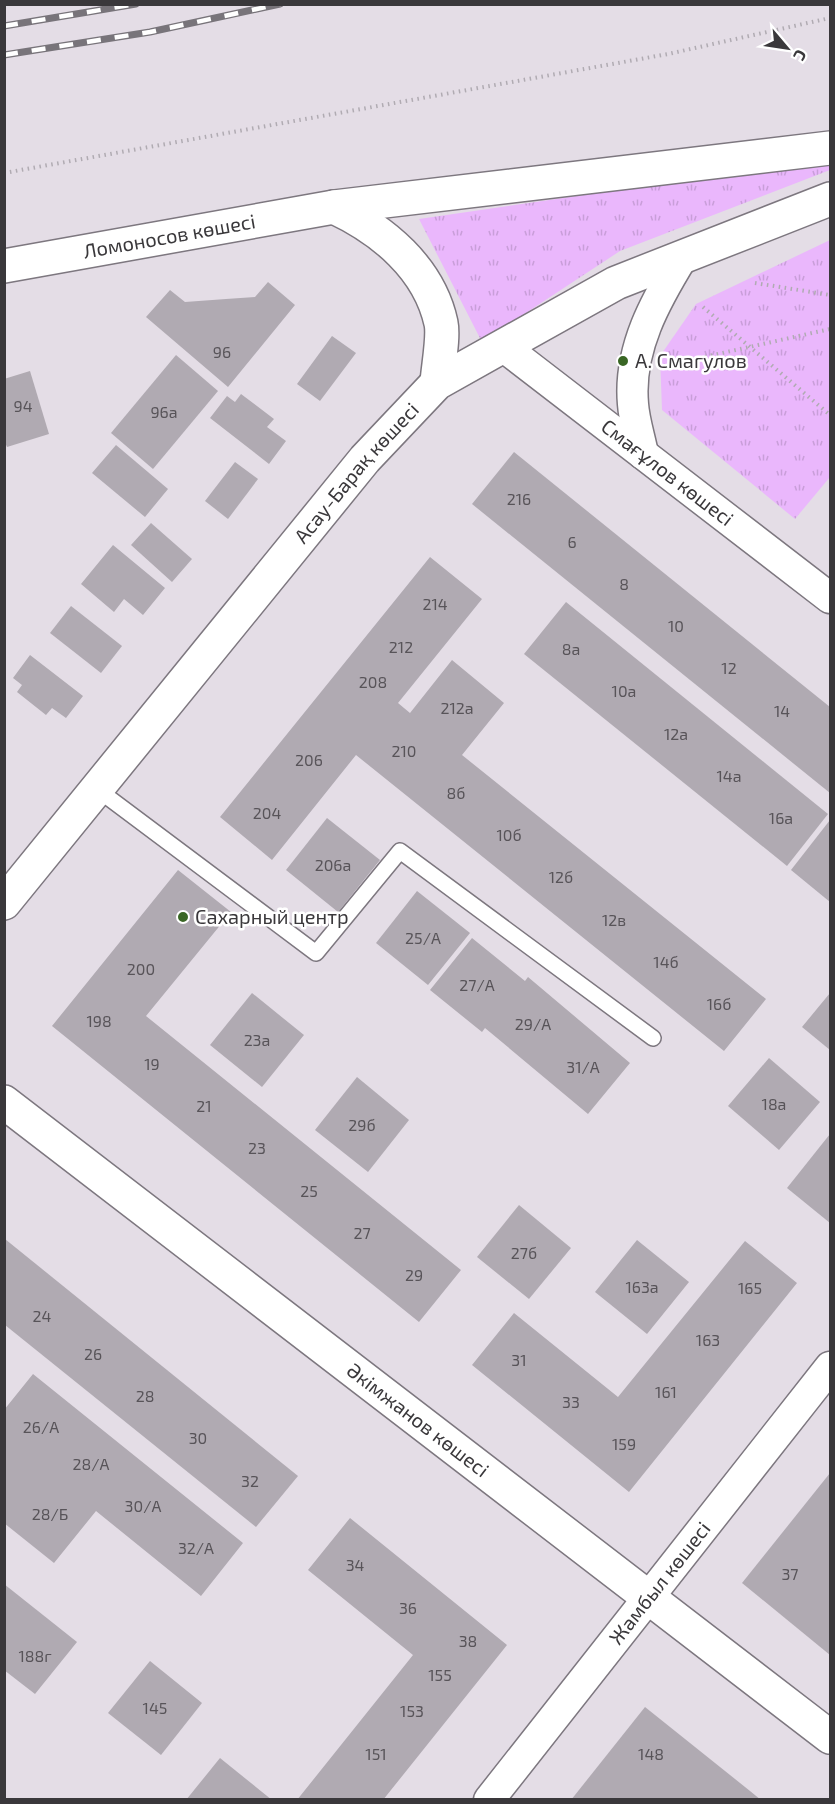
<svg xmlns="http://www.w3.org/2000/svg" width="835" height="1804" font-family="'Exo 2',sans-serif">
  <defs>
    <pattern id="grass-tufts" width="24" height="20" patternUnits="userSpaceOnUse" patternTransform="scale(1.5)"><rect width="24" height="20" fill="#eab7fc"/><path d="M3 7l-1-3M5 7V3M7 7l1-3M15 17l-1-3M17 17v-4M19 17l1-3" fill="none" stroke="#c99ed9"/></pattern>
  </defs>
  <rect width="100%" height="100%" fill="#e4dde6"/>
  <g fill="url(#grass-tufts)">
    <path d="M830,159V170L620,251L482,342L419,219Z"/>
    <path d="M830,240V477L795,519L662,410L660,356L696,304Z"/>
  </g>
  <g fill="#b0aab2">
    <path d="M268,282L295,305L228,387L146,317L170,290L185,302L226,299L255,297Z"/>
    <path d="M332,336L356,353L320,401L297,384Z"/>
    <path d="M176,355L218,391L153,469L111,433Z"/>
    <path d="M30,371L49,434L7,447L4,440V379Z"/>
    <path d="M241,394L274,419L267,427L286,441L269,464L210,418L227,396L235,402Z"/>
    <path d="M116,445L168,489L145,517L92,473Z"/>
    <path d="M514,452L830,707V793L472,504Z"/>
    <path d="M235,462L258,479L228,519L205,501Z"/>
    <path d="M151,523L192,559L172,582L131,545Z"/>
    <path d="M113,545L165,588L143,615L124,599L114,612L81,584Z"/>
    <path d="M430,557L482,599L398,703L410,713L452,660L504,703L462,755L766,999L724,1051L356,755L272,860L220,817Z"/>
    <path d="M566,602L828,814L787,866L524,654Z"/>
    <path d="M71,606L122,646L101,673L50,633Z"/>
    <path d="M30,655L83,696L66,718L52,708L46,715L17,692L22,685L13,678Z"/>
    <path d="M327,818L380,860L338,912L286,870Z"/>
    <path d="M830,820V902L791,870Z"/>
    <path d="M178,870L231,912L146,1016L461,1270L419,1322L52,1026Z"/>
    <path d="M417,891L470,933L428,985L376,943Z"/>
    <path d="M472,938L525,981L528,977L630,1063L588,1114L485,1028L482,1032L430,990Z"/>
    <path d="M252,993L304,1035L262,1087L210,1045Z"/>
    <path d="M830,993V1050L802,1027Z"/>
    <path d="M769,1058L820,1102L779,1150L728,1106Z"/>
    <path d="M357,1077L409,1120L368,1172L315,1130Z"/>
    <path d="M830,1134V1223L787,1188Z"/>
    <path d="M519,1205L571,1248L529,1299L477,1257Z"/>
    <path d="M5,1239L298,1476L256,1527L5,1325Z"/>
    <path d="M637,1240L689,1282L647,1334L595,1292Z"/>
    <path d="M745,1241L797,1283L629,1492L472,1365L514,1313L618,1397Z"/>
    <path d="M33,1374L243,1543L201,1596L96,1511L54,1563L4,1523V1410Z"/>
    <path d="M830,1473V1655L742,1583Z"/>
    <path d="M350,1518L507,1645L383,1800H297L413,1655L308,1570Z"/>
    <path d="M4,1584L77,1642L35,1694L4,1670Z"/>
    <path d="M150,1661L202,1703L161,1755L108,1713Z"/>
    <path d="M645,1707L750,1791L761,1800H571Z"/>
    <path d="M220,1758L272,1800H186Z"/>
  </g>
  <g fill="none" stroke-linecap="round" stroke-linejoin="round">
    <g stroke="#7d777f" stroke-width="18">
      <path id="service" d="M97,789L316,953L400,851L653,1038"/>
    </g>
    <g stroke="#7d777f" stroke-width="33">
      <g id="minor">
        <path id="s1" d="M504,347L830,598"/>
        <path d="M643,454C640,438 634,420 633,404C628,349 656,300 683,256"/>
        <path id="s2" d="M489,1800L830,1367"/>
      </g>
    </g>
    <g stroke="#7d777f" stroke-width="36">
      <g id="tertiary">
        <path d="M334,207C383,230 429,268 441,323C444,337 438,367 437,383"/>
        <path id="s3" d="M4,903L365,459L437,383L616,283L830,199"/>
      </g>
    </g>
    <g stroke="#7d777f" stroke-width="36">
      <g id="secondary">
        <path id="s4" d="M4,266L334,207L830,148"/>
        <path id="s5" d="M4,1102L830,1737"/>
      </g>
    </g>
    <g stroke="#b0abb2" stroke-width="4" stroke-dasharray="1.5 4.5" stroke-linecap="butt">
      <path d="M4,173L668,54L830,18"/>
      <path d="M755,283L830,295"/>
      <path d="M703,307L830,415"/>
      <path d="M664,366L830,329"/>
    </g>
    <use href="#service" stroke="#fff" stroke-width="15"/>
    <use href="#minor" stroke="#fff" stroke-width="30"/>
    <use href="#tertiary" stroke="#fff" stroke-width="33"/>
    <use href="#secondary" stroke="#fff" stroke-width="33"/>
    <g stroke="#78747a" stroke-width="7">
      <g id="rail">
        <path d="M4,26L136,4"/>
        <path d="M4,55L150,32L280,4"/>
      </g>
    </g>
    <use href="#rail" stroke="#fff" stroke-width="4.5" stroke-dasharray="14" stroke-linecap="butt"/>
  </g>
  <g fill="#396624" stroke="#fff" stroke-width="2">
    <circle cx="623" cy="361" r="6"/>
    <circle cx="183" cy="917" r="6"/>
  </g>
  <g text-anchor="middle" stroke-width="5" stroke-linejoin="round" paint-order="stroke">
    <g font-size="16" fill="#585459">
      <text x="222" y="358">96</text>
      <text x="23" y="412">94</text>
      <text x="164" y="418">96а</text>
      <text x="519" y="505">216</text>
      <text x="572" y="548">6</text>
      <text x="624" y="590">8</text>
      <text x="435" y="610">214</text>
      <text x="676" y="632">10</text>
      <text x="401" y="653">212</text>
      <text x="571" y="655">8а</text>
      <text x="729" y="674">12</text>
      <text x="373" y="688">208</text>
      <text x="624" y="697">10а</text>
      <text x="457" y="714">212а</text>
      <text x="782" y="717">14</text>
      <text x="676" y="740">12а</text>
      <text x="404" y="757">210</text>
      <text x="309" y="766">206</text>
      <text x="729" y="782">14а</text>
      <text x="456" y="799">8б</text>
      <text x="267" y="819">204</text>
      <text x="781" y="824">16а</text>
      <text x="509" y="841">10б</text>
      <text x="333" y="871">206а</text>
      <text x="561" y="883">12б</text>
      <text x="614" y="926">12в</text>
      <text x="423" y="944">25/А</text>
      <text x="666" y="968">14б</text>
      <text x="141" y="975">200</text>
      <text x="477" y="991">27/А</text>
      <text x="719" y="1010">16б</text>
      <text x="99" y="1027">198</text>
      <text x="533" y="1030">29/А</text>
      <text x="257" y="1046">23а</text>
      <text x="152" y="1070">19</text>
      <text x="583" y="1073">31/А</text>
      <text x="774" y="1110">18а</text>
      <text x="204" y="1112">21</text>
      <text x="362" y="1131">29б</text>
      <text x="257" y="1154">23</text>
      <text x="309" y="1197">25</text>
      <text x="362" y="1239">27</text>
      <text x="524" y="1259">27б</text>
      <text x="414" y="1281">29</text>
      <text x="642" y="1293">163а</text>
      <text x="750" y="1294">165</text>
      <text x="42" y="1322">24</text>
      <text x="708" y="1346">163</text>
      <text x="93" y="1360">26</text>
      <text x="519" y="1366">31</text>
      <text x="666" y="1398">161</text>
      <text x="145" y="1402">28</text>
      <text x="571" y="1408">33</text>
      <text x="41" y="1433">26/А</text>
      <text x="198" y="1444">30</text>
      <text x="624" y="1450">159</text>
      <text x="91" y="1470">28/А</text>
      <text x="250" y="1487">32</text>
      <text x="143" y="1512">30/А</text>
      <text x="50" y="1520">28/Б</text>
      <text x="196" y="1554">32/А</text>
      <text x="355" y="1571">34</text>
      <text x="790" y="1580">37</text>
      <text x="408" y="1614">36</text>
      <text x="468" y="1647">38</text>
      <text x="35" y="1662">188г</text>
      <text x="440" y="1681">155</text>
      <text x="155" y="1714">145</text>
      <text x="412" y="1717">153</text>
      <text x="376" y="1760">151</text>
      <text x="651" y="1760">148</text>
    </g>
    <g font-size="20" fill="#3a383b" stroke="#fff">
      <text dy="7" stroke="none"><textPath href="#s4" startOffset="168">Ломоносов көшесі</textPath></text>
      <text dy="7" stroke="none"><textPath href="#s1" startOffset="206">Смағұлов көшесі</textPath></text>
      <text dy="7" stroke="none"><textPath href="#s3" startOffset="556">Асау-Барақ көшесі</textPath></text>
      <text dy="7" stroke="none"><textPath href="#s5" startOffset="522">Әкімжанов көшесі</textPath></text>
      <text dy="7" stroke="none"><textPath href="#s2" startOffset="276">Жамбыл көшесі</textPath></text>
    </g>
    <g font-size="20" fill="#3a383b" stroke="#fff" text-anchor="start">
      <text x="635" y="368">А. Смагулов</text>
      <text x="195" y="924">Сахарный центр</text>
    </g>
  </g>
  <rect width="835" height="1804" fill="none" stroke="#3a383b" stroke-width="12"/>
  <g transform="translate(787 48) rotate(119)" stroke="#ffffff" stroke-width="4.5" paint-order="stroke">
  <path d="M0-4.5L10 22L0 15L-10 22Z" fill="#3a383b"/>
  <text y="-9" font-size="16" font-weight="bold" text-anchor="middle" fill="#3a383b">С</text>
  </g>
</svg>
